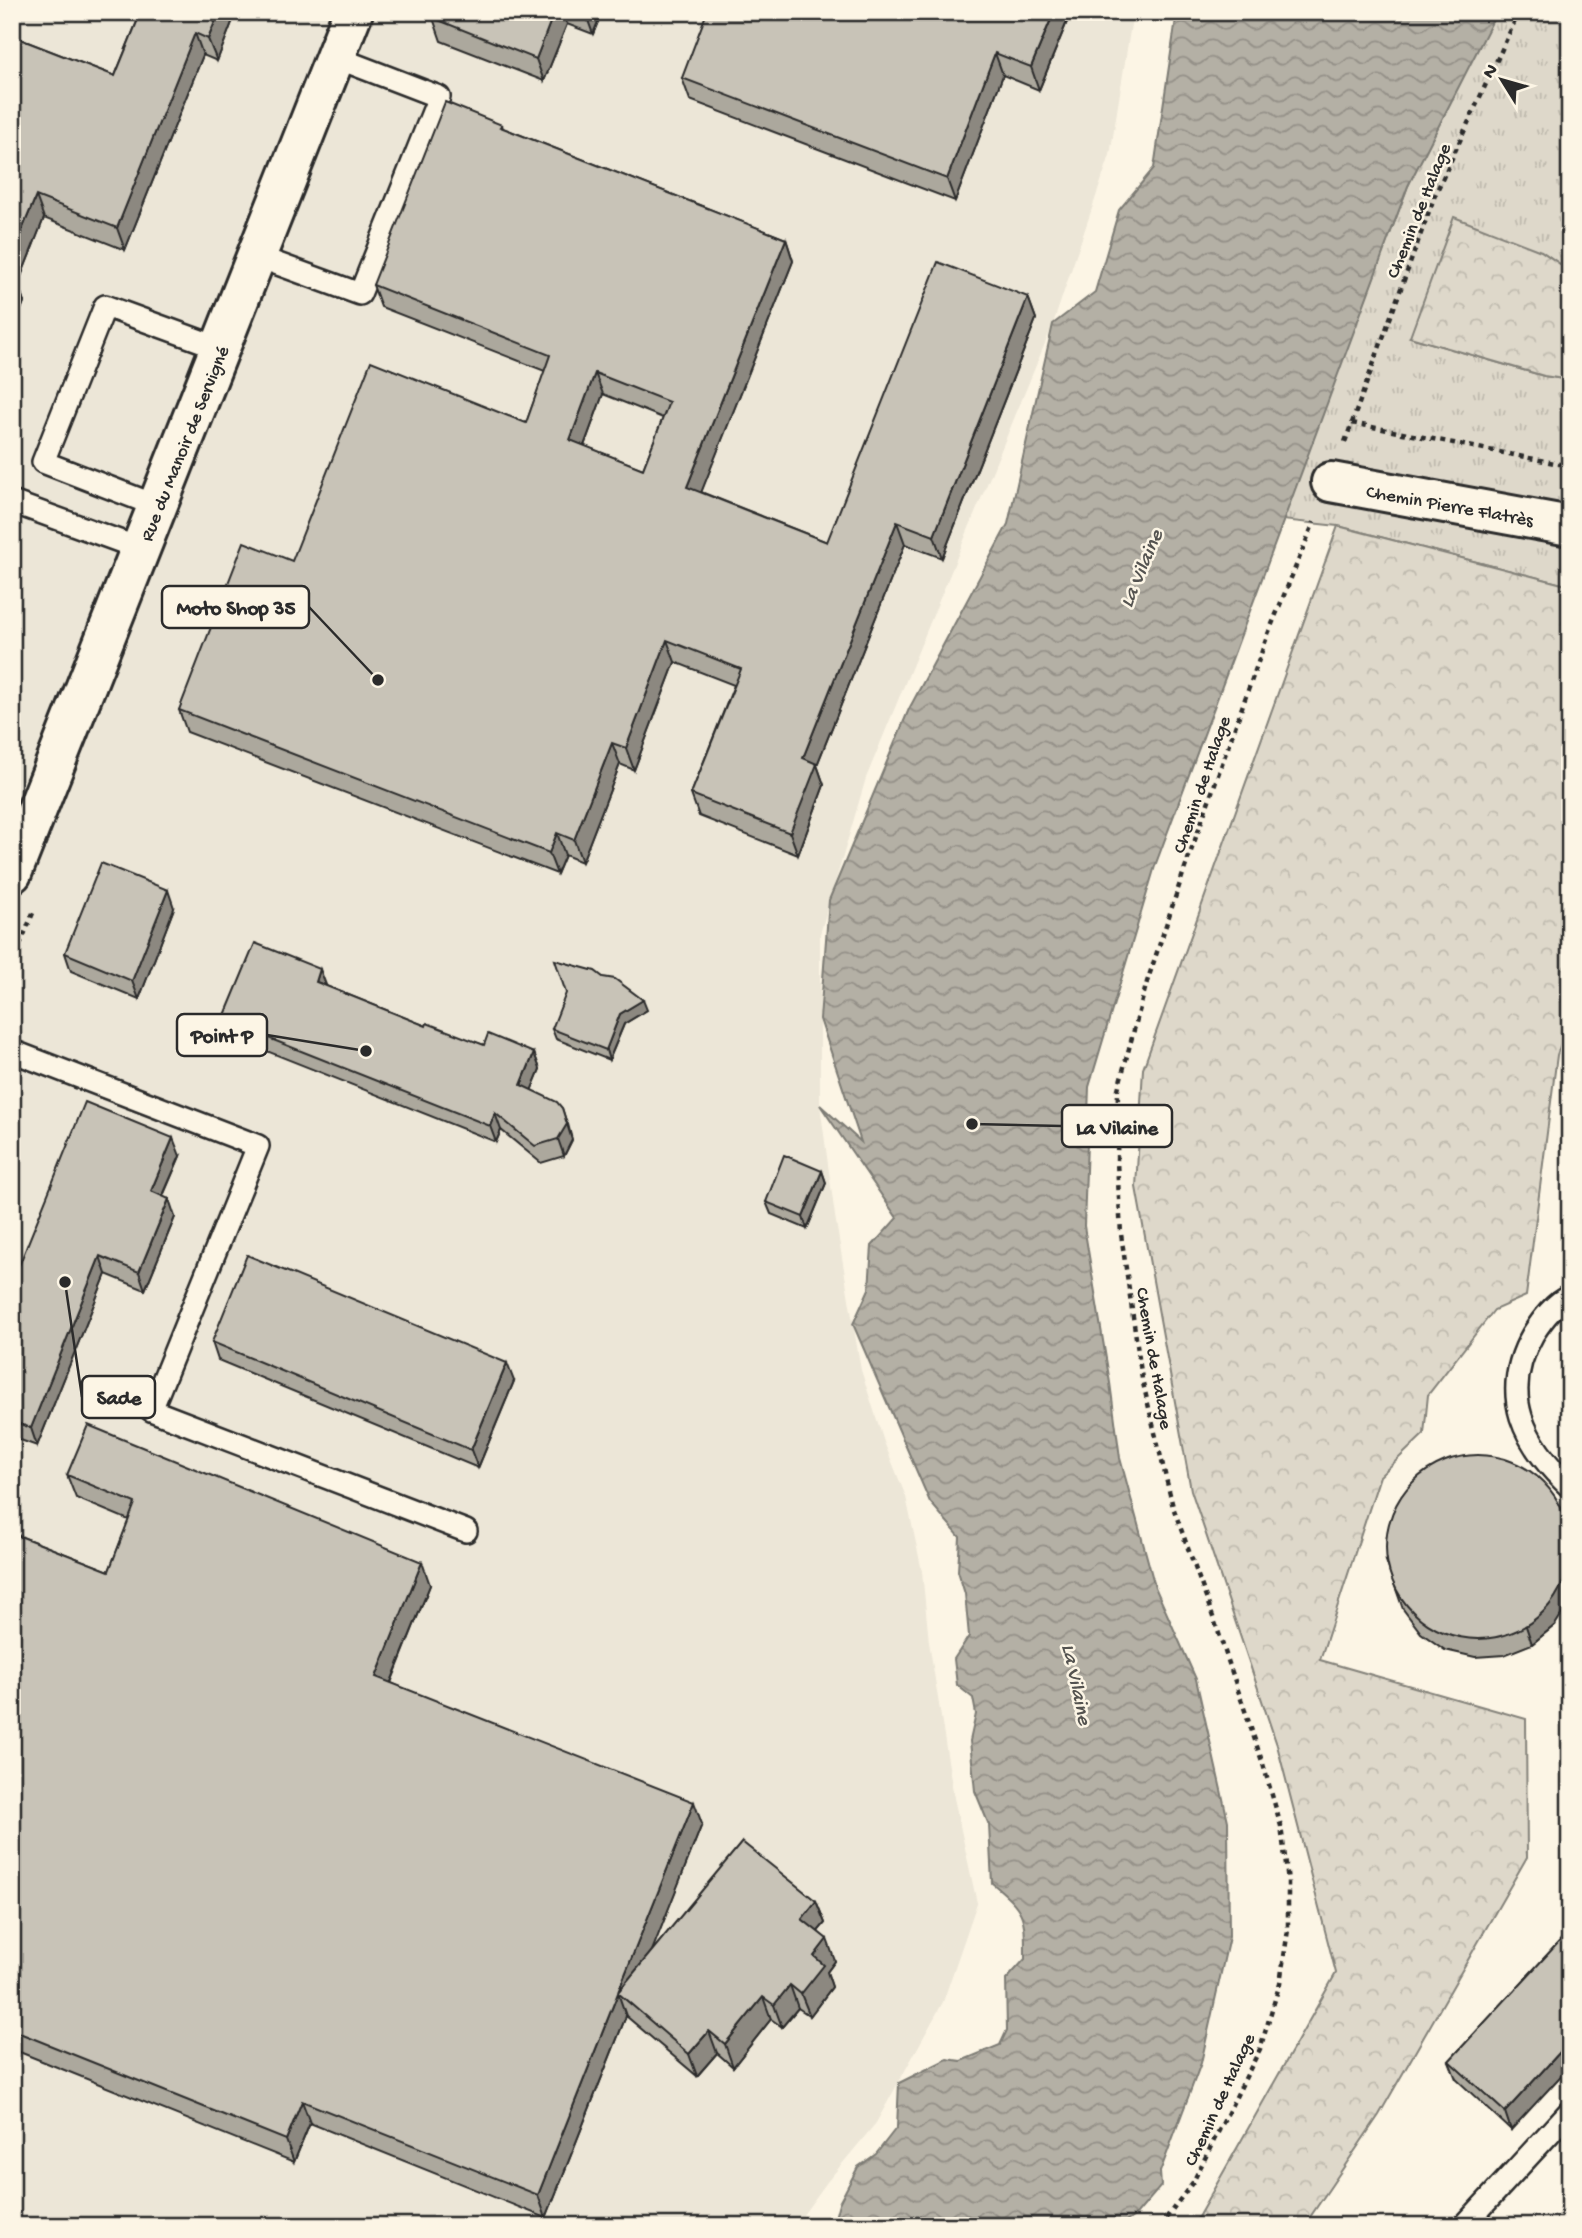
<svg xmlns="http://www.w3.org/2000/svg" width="1582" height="2238" font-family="'Gochi Hand',sans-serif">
  <defs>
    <pattern id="grass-tufts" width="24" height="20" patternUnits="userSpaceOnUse" patternTransform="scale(1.75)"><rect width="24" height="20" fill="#ded8ca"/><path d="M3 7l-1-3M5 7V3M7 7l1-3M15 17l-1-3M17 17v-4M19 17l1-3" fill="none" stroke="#bfbaae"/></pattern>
    <pattern id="forest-crowns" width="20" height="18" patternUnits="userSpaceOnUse" patternTransform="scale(1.75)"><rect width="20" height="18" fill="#ded8ca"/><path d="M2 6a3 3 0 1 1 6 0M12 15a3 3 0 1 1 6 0" fill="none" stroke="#bfbaae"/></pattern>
    <pattern id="water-waves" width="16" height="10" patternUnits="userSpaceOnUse" patternTransform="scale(1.75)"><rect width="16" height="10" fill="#b4b0a5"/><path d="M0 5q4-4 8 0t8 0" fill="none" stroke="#938f87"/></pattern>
  </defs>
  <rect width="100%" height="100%" fill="#fcf5e5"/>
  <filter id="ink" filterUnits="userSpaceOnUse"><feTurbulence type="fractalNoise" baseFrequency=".0143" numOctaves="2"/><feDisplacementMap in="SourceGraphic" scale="14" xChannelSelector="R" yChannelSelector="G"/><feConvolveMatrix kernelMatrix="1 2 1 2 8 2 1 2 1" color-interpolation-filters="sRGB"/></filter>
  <g filter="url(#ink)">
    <path fill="#ece6d7" d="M12,12H1133L1110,155L1053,324L866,778L820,934V1105L835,1216L861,1370L884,1442L906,1497L922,1571L929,1642L954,1798L977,1903L943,2002L876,2123L827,2182L795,2226H12Z"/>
    <path fill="url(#grass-tufts)" stroke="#84827a" stroke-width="2" d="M1486,12H1570V271L1541,251L1410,337L1544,376L1570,380V586L1338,526L1282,520L1408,186Z"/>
    <g fill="url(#forest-crowns)" stroke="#84827a" stroke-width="2">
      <path d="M1454,217L1541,251L1570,271V380L1544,376L1410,337Z"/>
      <path d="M1338,526L1570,586V1018L1557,1055L1526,1296L1494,1310L1428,1395L1424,1434L1380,1476L1320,1660L1526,1719L1527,1857L1379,2115L1304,2226H1193L1336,1973L1277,1745L1191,1490L1136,1187L1143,1069Z"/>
    </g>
    <path fill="url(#water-waves)" stroke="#7d7b74" stroke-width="2" d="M1177,12H1497L1408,186L1155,866L1089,1087L1084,1226L1110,1383L1120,1458L1155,1587L1196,1679L1228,1821L1229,1937L1201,2063L1160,2172L1161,2186L1137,2214L1120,2226H806L808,2223L833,2225L839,2203L858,2167L876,2154L897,2127L899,2083L947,2059L961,2061L1000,2045L1007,2030L1006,1980L1025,1959C1025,1915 1026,1911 992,1883L989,1825L975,1791L970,1741L976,1714L973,1698L957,1685L954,1659L969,1636L965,1594L958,1571L960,1537L930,1502L853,1324L869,1289L872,1246L897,1218L820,1105L861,1142L820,1019L829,900L909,709L1008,524L1053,324L1095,292L1119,210L1154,168Z"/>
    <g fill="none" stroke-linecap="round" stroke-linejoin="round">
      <g stroke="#2b2b2b" stroke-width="26">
        <g id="lane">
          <path d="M256,256L360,294L439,97L335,57"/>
          <path d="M12,502L141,549"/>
          <path d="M157,506L43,462L105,306L220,348"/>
          <path d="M12,1051L258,1146L151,1410L466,1531"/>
          <path d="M1570,1296C1554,1303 1542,1320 1533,1334C1498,1395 1524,1444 1570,1487"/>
          <path d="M1464,2226L1570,2111"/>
        </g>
      </g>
      <g stroke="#2b2b2b" stroke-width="44">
        <path id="street" d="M1331,482L1570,526"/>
      </g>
      <g stroke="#2b2b2b" stroke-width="44">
        <path id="secondary" d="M12,873L353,12"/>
      </g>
      <g stroke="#2b2b2b" stroke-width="4.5" stroke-dasharray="5 5" stroke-linecap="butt">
        <path d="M1352,423L1570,466"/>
        <path d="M1345,442L1435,195L1519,12"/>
        <path d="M12,964L33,913"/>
        <path d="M1160,2226L1193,2182L1260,2049L1280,1983L1288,1930V1881L1281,1826L1263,1764L1217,1628L1173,1507L1142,1379L1121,1234L1117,1162L1118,1089L1147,982L1185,868L1268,634L1314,522"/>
      </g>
      <use href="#lane" stroke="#fcf5e5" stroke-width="21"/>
      <use href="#street" stroke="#fcf5e5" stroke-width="38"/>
      <use href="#secondary" stroke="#fcf5e5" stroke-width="38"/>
    </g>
    <g fill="#aca89d" stroke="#2b2b2b" stroke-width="2" fill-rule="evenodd">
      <path d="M141,12H236L217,61L203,55L125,250L44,218L18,284L24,302L12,332V36L115,76Z"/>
      <path d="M435,12H602L593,34L567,24L544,81L441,41L433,18Z"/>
      <path d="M1071,12L1039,90L1003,75L955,201L690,100L682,78Z"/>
      <path d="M502,125L503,128L786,239L793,261L701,492L827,542L1028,297L1036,319L942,558L905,544L817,765L824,785L798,855L699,816L691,794L734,685L675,662L634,770L620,764L582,862L565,855L557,874L187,732L179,710L292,561L526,423L545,371L381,307L373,285ZM603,394L663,418L643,469L584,446Z"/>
      <path d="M174,908L139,999L71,971L65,953Z"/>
      <path d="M326,986L426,1026L484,1045L534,1053L540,1069L531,1090L568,1124L572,1140L564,1156L541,1163L501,1130L496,1142L229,1036L223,1020Z"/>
      <path d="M647,1010L624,1024L609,1060L556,1039L552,1029Z"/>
      <path d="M180,1156L163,1196L175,1217L145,1290L106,1274L37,1446L12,1437V1283Z"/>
      <path d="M822,1171L826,1183L807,1229L771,1214L766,1202Z"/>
      <path d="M212,1342L514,1381L478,1468L218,1360Z"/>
      <path d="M67,1475L430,1585L391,1683L702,1824L651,1952L816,1901L825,1923L818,1931L835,1961L827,1972L832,1987L810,2016L798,2008L782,2027L771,2019L733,2067L717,2053L697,2076L626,2016L546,2218L310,2123L294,2162L12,2049V1533L109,1571L129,1520L76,1498Z"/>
      <path d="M1386,1561L1555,1625L1532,1644L1504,1655L1475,1657L1445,1650L1421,1633L1403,1609Z"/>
      <path d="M1570,1930L1511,2130L1456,2079L1449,2061Z"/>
    </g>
    <g fill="#8c8880" stroke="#2b2b2b" stroke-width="2">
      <path d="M219,12H236L217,61L208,39Z"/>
      <path d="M554,12H562L567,24L544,81L536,59Z"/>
      <path d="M585,12H602L593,34Z"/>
      <path d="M1054,12H1071L1039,90L1031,67Z"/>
      <path d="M195,33L203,55L125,250L117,228Z"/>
      <path d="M995,53L1003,75L955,201L947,179Z"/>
      <path d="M36,196L44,218L18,284L24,302L12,332V254Z"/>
      <path d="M786,239L793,261L695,508L687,487Z"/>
      <path d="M1028,297L1036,319L942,558L934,536Z"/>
      <path d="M595,373L603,394L578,462L570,440Z"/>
      <path d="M897,522L905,544L817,765L824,785L798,855L790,833L803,758Z"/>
      <path d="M667,640L675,662L634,770L626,748Z"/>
      <path d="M612,743L620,764L582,862L574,840Z"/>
      <path d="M557,833L565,855L557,874L549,853Z"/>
      <path d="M168,890L174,908L139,999L132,981Z"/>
      <path d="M320,969L326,985L316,982Z"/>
      <path d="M643,1000L647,1010L624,1024L609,1060L606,1050L620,1014Z"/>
      <path d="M534,1053L540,1069L527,1101L521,1085Z"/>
      <path d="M562,1108L572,1140L564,1156L558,1139Z"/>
      <path d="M495,1113L501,1130L496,1142L490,1126Z"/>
      <path d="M173,1138L180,1156L157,1209L151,1191Z"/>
      <path d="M822,1171L826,1183L807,1229L803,1217Z"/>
      <path d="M169,1199L175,1217L145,1290L139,1272Z"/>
      <path d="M100,1256L106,1274L37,1446L31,1428Z"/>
      <path d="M507,1363L514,1381L478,1468L471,1450Z"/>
      <path d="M1570,1554V1601L1555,1625L1532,1644L1526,1626Z"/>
      <path d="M422,1562L430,1585L384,1699L376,1677Z"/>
      <path d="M694,1802L702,1824L631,2004L618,1992Z"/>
      <path d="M816,1901L825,1923L810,1941L802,1919Z"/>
      <path d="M827,1939L835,1961L827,1972L832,1987L810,2016L801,1994L814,1956Z"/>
      <path d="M790,1985L798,2008L782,2027L774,2005Z"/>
      <path d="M618,1993L626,2016L546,2218L538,2195Z"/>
      <path d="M763,1997L771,2019L733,2067L725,2044Z"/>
      <path d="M709,2031L717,2053L697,2076L689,2054Z"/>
      <path d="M1570,2041V2066L1511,2130L1505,2112Z"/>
      <path d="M302,2101L310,2123L294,2162L286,2140Z"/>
    </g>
    <g fill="#c8c3b7" stroke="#2b2b2b" stroke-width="2" fill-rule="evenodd">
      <path d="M141,12H219L208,39L195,33L117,228L36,196L12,254V36L115,76Z"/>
      <path d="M435,12H554L536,59L433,18Z"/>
      <path d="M707,12H1054L1031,67L995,53L947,179L682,78Z"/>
      <path d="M445,102L502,125L500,127L786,239L687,487L827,542L938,262L1028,297L934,536L897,522L803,758L817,764L790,833L691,794L741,669L667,640L626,748L612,743L574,840L557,833L549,853L179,710L244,542L292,561L371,361L526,423L550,355L373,285ZM595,373L669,402L643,469L570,440Z"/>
      <path d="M12,278L16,280L12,289Z"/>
      <path d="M101,863L168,890L132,981L65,953Z"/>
      <path d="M255,943L320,969L316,982L426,1026L427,1023L484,1045L488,1034L534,1053L521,1085L557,1102L562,1108L567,1124L558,1139L535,1146L495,1113L490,1126L223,1020Z"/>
      <path d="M555,960L595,971L603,977L615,979L643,1000L620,1014L606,1050L552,1029L566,993Z"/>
      <path d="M85,1102L173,1138L151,1191L169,1199L139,1272L100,1256L31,1428L12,1421V1283Z"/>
      <path d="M784,1155L822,1171L803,1217L766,1202Z"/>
      <path d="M247,1255L507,1363L471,1450L212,1342Z"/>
      <path d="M1570,1348V1400L1565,1388L1564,1368Z"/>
      <path d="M88,1425L422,1562L376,1677L694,1802L618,1992L742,1842L816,1901L802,1919L827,1939L814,1956L824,1965L801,1994L790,1985L774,2005L763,1997L725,2044L709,2031L689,2054L618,1993L538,2195L302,2101L286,2140L12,2030V1533L109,1571L135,1503L67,1475Z"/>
      <circle cx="1478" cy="1547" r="92"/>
      <path d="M1570,1930V2041L1505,2112L1449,2061Z"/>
    </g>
  </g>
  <g text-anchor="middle" stroke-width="5" stroke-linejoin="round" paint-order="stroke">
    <g font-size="19" fill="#2b2b2b" stroke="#fcf5e5">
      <text transform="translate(1417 210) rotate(-68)" y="7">Chemin de Halage</text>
      <text transform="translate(183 443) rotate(-68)" y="7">Rue du Manoir de Servigné</text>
      <text transform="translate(1450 504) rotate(10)" y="7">Chemin Pierre Flatrès</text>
      <text transform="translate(1200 784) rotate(-71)" y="7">Chemin de Halage</text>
      <text transform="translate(1156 1358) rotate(80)" y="7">Chemin de Halage</text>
      <text transform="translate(1218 2099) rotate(-65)" y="7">Chemin de Halage</text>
    </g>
    <g font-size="21" font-style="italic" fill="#545350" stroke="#fcf5e5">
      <text transform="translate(1140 568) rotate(-67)" y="7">La Vilaine</text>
      <text transform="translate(1078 1684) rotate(78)" y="7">La Vilaine</text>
    </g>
  </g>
  <path fill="none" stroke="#2b2b2b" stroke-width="2.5" d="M378 680L309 607M366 1051L267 1035M972 1124L1062 1126M65 1282L82 1397"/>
  <g fill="#2b2b2b" stroke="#fcf5e5" stroke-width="2.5">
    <circle cx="378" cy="680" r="7"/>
    <circle cx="366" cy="1051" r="7"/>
    <circle cx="972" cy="1124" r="7"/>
    <circle cx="65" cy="1282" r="7"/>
  </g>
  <g fill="#fcf5e5" stroke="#2b2b2b" stroke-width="2.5">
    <rect x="162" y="586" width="147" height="42" rx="7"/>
    <rect x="177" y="1014" width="90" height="42" rx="7"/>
    <rect x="1062" y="1105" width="110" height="42" rx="7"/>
    <rect x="82" y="1376" width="73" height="42" rx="7"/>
  </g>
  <g font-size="21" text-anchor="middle" font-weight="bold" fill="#2b2b2b">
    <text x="236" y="614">Moto Shop 35</text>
    <text x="222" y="1042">Point P</text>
    <text x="1117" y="1134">La Vilaine</text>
    <text x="119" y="1404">Sade</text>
  </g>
  <rect width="1582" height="2238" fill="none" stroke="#fcf5e5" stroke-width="42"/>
  <rect x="21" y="21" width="1540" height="2196" fill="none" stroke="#2b2b2b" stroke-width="2.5" filter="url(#ink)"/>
  <g transform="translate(1502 80) rotate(307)" stroke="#fcf5e5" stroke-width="5" paint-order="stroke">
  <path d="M0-5L12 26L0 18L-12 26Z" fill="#2b2b2b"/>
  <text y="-10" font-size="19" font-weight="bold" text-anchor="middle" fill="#2b2b2b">N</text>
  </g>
</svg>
